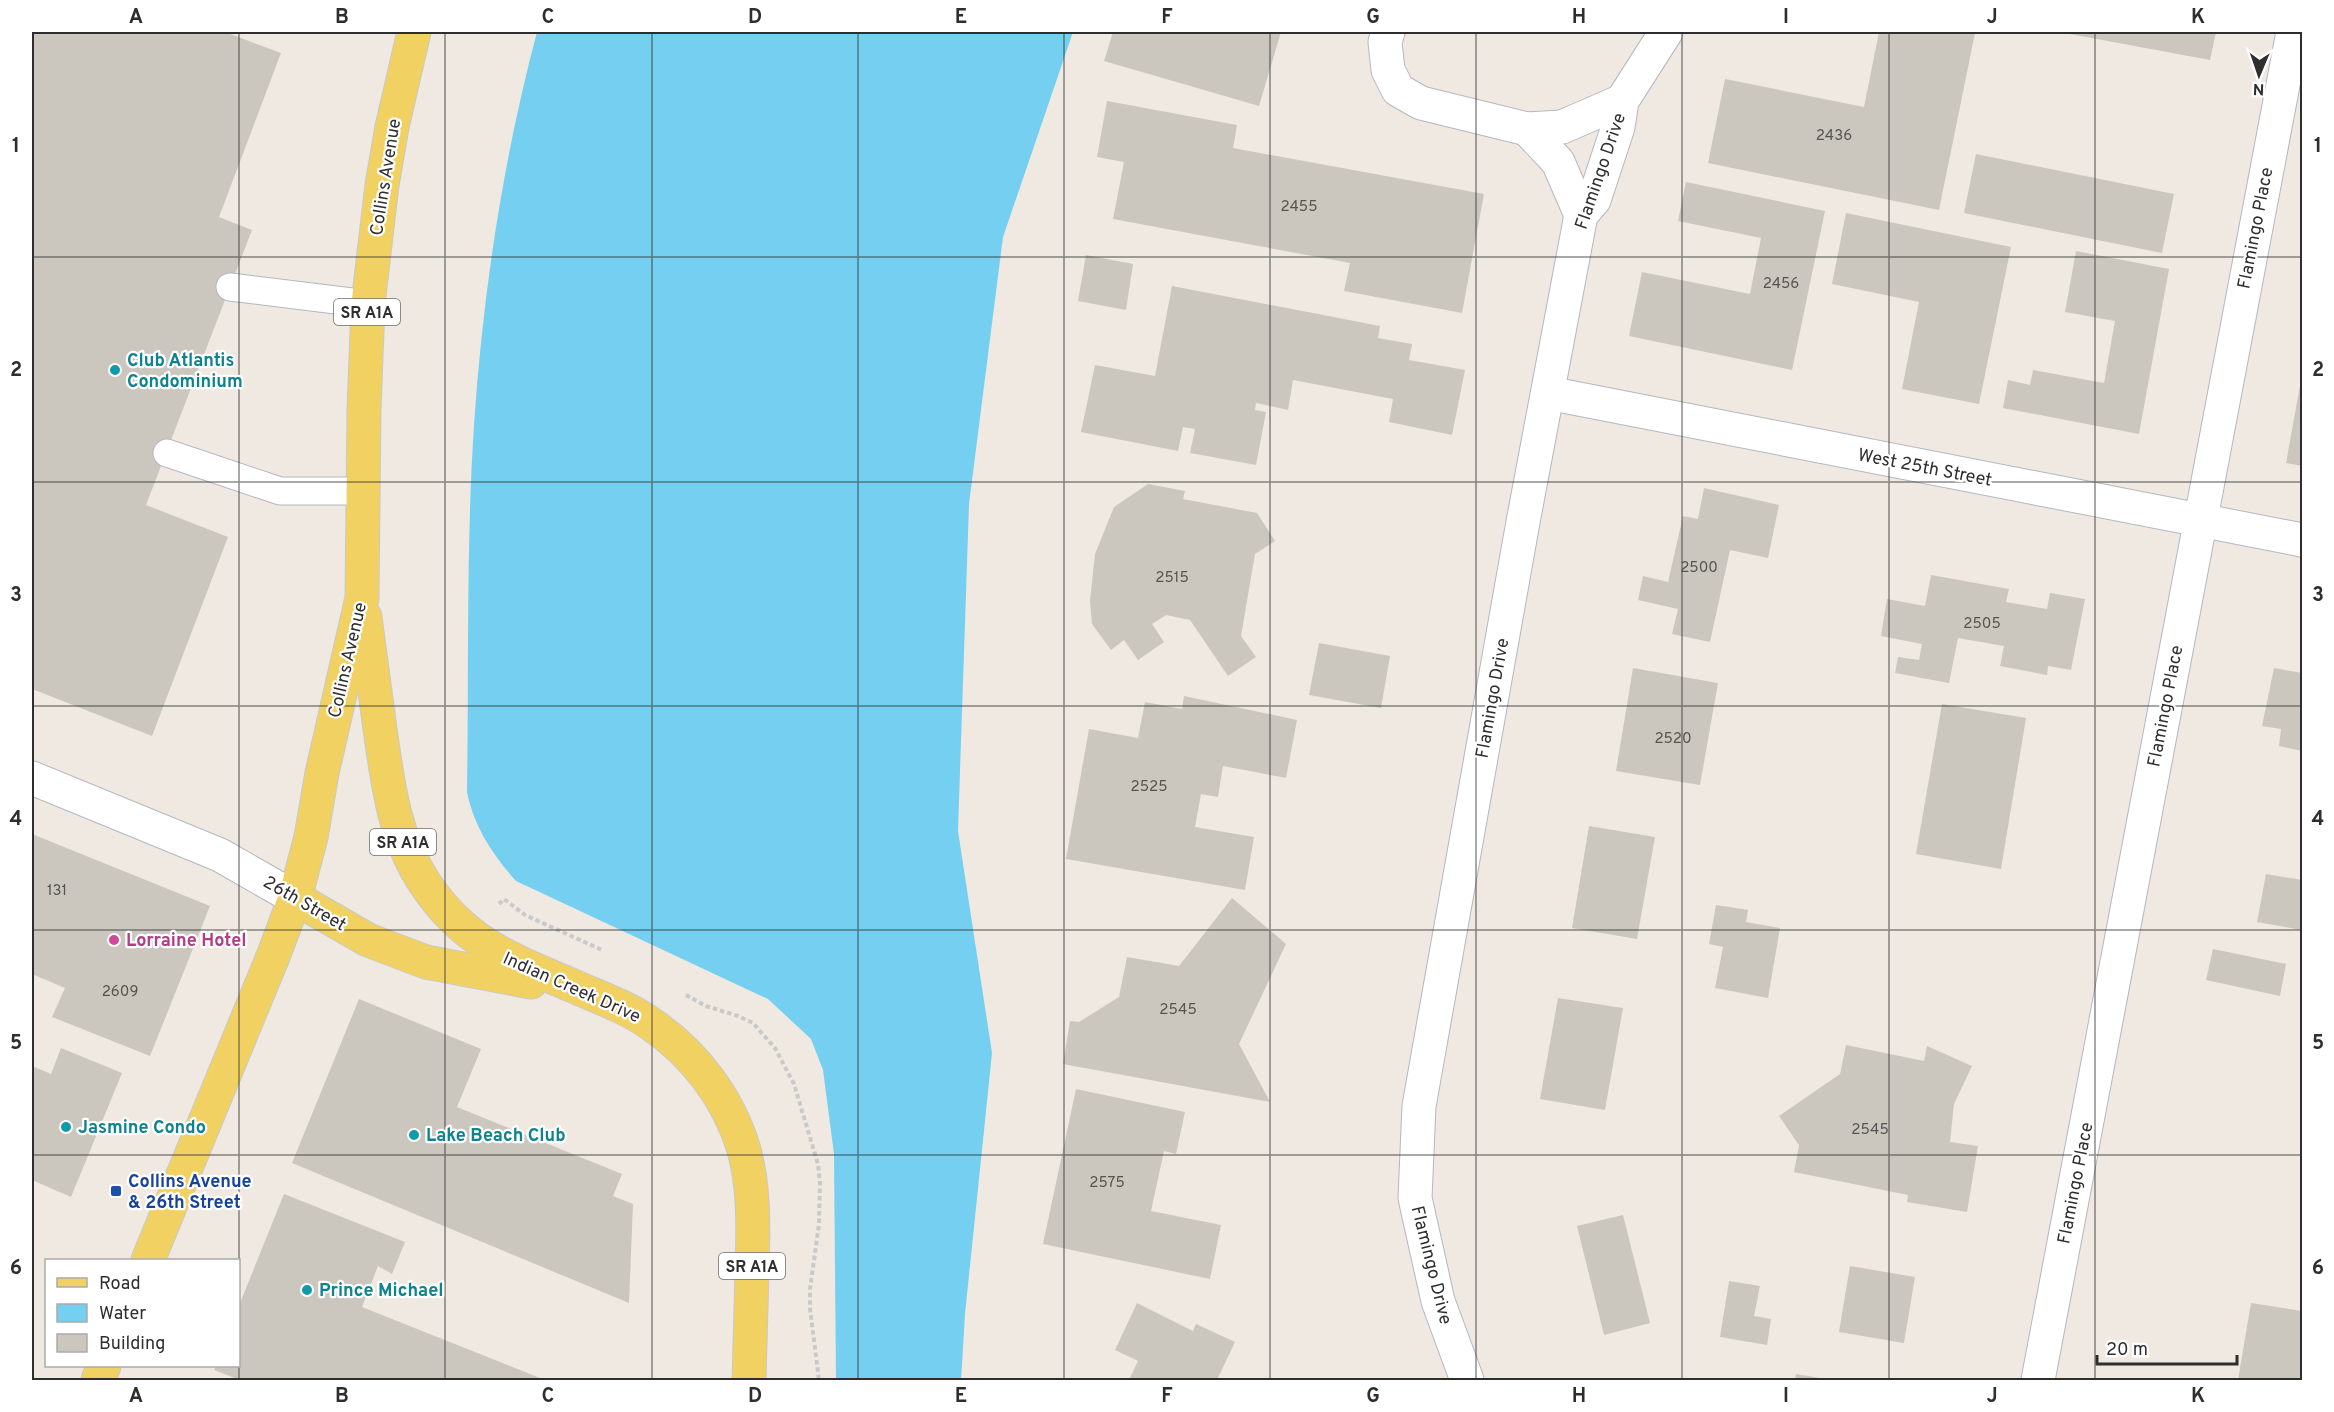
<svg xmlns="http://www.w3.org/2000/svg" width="2334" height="1412" font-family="Overpass,sans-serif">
  <rect width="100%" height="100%" fill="#efe9e1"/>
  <path fill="#75cff0" d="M537,32H1073L1003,237L969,504L958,831L992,1053L965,1314L961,1380H836L834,1154L823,1070L811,1039L768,999L516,881C493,855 474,827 467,792C469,670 466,547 474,425C483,292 503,160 537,32Z"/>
  <g fill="#cbc7bf">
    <path d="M32,32H225L281,53L219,217L252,230L146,505L228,537L152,736L32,689Z"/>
    <path d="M1113,32H1281L1259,106L1104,61Z"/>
    <path d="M1879,32L1975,33L1939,210L1708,163L1725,79L1864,107Z"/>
    <path d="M2059,32H2216L2210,60Z"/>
    <path d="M1107,101L1237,125L1233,148L1484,194L1462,313L1344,291L1350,263L1113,219L1124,162L1097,157Z"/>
    <path d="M1976,154L2174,194L2162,253L1964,213Z"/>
    <path d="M1686,182L1825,211L1792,370L1629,336L1642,272L1750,294L1761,238L1678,221Z"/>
    <path d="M1846,213L2011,247L1979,404L1902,389L1919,302L1832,284Z"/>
    <path d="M2076,251L2169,269L2139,434L2003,408L2008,380L2030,385L2033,370L2104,383L2115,321L2065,312Z"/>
    <path d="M1086,255L1133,264L1126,310L1078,301Z"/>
    <path d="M1172,286L1380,326L1378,338L1412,344L1409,360L1465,370L1452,435L1389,422L1393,399L1293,380L1288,410L1256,403L1255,410L1266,412L1256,465L1190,453L1195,429L1183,427L1178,451L1081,432L1095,365L1155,376Z"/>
    <path d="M2301,380H2302V466L2286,463Z"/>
    <path d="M1148,484L1185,491L1183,499L1257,513L1275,541L1255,554L1241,636L1256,657L1228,676L1190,620L1166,615L1152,624L1164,642L1138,660L1124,640L1111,650L1092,624L1090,601L1095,554L1114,507Z"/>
    <path d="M1704,488L1779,505L1768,558L1730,550L1710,642L1672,634L1678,609L1638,600L1643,576L1668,582L1683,516L1698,519Z"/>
    <path d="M1931,575L2009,589L2006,602L2047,609L2050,593L2085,599L2071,670L2048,666L2047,675L2000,666L2004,646L1958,638L1949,683L1895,673L1898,657L1919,660L1922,644L1881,636L1887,599L1925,606Z"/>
    <path d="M1319,643L1390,656L1381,708L1309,695Z"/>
    <path d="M1633,668L1718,683L1700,785L1616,771Z"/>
    <path d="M2274,668L2302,673V751L2279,746L2281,729L2262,726Z"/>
    <path d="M1184,696L1297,720L1286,778L1223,766L1218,797L1201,794L1195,827L1254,837L1245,890L1066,859L1089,729L1138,738L1145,702L1182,709Z"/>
    <path d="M1942,704L2026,718L2001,869L1916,854Z"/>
    <path d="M1589,826L1655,837L1637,939L1572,928Z"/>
    <path d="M32,834L210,906L150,1056L52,1017L65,988L32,974Z"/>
    <path d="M2266,874L2302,880V930L2257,922Z"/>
    <path d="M1232,898L1286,944L1239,1044L1270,1102L1063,1064L1070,1021L1079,1022L1119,997L1127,957L1179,966Z"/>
    <path d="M1716,905L1748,910L1746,922L1780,928L1768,998L1715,988L1723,947L1709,944Z"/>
    <path d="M2213,949L2286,964L2280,996L2206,980Z"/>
    <path d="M1558,998L1623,1008L1605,1110L1540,1099Z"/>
    <path d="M359,999L481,1049L457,1107L622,1174L613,1196L633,1204L629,1303L292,1163Z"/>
    <path d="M1846,1045L1924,1061L1927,1046L1972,1066L1954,1104L1950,1142L1978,1146L1967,1212L1907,1202L1908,1195L1794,1172L1799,1145L1779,1116L1840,1074Z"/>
    <path d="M61,1048L122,1073L71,1197L32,1180V1066L51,1074Z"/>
    <path d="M1076,1089L1185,1112L1176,1154L1164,1151L1151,1211L1221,1225L1210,1279L1043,1244Z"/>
    <path d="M284,1194L405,1242L392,1274L378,1266L362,1307L545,1380H240L214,1370L216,1366H238V1308Z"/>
    <path d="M1623,1215L1650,1323L1604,1335L1577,1226Z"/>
    <path d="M1850,1266L1915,1277L1904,1343L1839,1332Z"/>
    <path d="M1729,1281L1760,1286L1754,1316L1771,1319L1767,1345L1720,1337Z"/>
    <path d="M1137,1303L1193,1331L1196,1324L1235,1342L1217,1380H1129L1138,1361L1115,1350Z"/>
    <path d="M2251,1303L2302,1311V1380H2238Z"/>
    <path d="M1796,1374L1825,1379V1380H1795Z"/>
  </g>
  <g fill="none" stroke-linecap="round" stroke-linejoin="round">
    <g stroke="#b4b7c1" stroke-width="29">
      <g id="lane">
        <path d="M230,287L368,304"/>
        <path d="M167,453L280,491H363"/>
      </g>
    </g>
    <g stroke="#b4b7c1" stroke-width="35">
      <g id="street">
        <path d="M1388,32L1385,42L1388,70L1398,90L1421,103L1527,129L1558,162L1581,215"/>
        <path d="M1527,129L1562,127L1622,101"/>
        <path d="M1548,393L2302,540"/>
        <path d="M32,778L220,855L295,898"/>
        <path d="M1467,1380L1438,1301L1415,1198L1419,1106L1523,522L1581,215L1594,200L1618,127L1622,101L1666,32"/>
        <path d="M2038,1380L2293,32"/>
      </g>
    </g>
    <g stroke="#c9c9c9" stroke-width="35">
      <g id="primary">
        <path d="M365,617C370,654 375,692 380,729C388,785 394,838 426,885C465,943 510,959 571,985C598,997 627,1007 651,1024C695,1054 729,1099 744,1150C755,1190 753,1232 752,1272C751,1308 750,1344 749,1380"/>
        <path d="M295,898L368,940L426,962L531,982"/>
        <path d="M148,1260L274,954L295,898L311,837L322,773L362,598L364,410L368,304L382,185L392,127L414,32"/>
        <path d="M98,1380L104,1366"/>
      </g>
    </g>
    <g stroke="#c9c9c9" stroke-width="4" stroke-dasharray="4.5 3" stroke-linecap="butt">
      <path d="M499,904L504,899L525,915L602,950"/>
      <path d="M686,995L706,1006L738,1016L753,1023L775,1048L794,1084L818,1164L820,1183L819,1224L810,1289V1309L819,1380"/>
    </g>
    <use href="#lane" stroke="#fff" stroke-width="27"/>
    <use href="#street" stroke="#fff" stroke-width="33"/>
    <use href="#primary" stroke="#f2d163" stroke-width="33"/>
  </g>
  <path fill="none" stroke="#2e2e2e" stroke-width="1.5" stroke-opacity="0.55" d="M239,32V1380M445,32V1380M652,32V1380M858,32V1380M1064,32V1380M1270,32V1380M1476,32V1380M1682,32V1380M1889,32V1380M2095,32V1380M32,257H2302M32,482H2302M32,706H2302M32,930H2302M32,1155H2302"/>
  <g fill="#0f9aa8" stroke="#fff" stroke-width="2">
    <circle cx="115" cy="370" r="6"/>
    <circle cx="66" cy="1127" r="6"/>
    <circle cx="414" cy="1135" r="6"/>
    <circle cx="307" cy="1290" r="6"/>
  </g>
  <circle fill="#d1479c" stroke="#fff" stroke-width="2" cx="114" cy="940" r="6"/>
  <rect fill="#1a4fb4" stroke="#fff" stroke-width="2" x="110" y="1185" width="12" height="12" rx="3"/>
  <g text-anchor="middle" stroke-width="4.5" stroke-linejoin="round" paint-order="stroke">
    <g font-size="15" fill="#555452">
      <text x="1834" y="140">2436</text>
      <text x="1299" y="211">2455</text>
      <text x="1781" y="288">2456</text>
      <text x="1699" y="572">2500</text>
      <text x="1172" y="582">2515</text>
      <text x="1982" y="628">2505</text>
      <text x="1673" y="743">2520</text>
      <text x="1149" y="791">2525</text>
      <text x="57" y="895">131</text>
      <text x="120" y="996">2609</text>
      <text x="1178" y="1014">2545</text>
      <text x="1870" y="1134">2545</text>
      <text x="1107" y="1187">2575</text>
    </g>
    <g fill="#fff" stroke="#6d6d6d" stroke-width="1.5">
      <rect x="334" y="299" width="66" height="26" rx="4.5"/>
      <rect x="370" y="829" width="66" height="26" rx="4.5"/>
      <rect x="719" y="1253" width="66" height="26" rx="4.5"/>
    </g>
    <g font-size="16" font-weight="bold" fill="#2e2e2e">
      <text x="367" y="318">SR A1A</text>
      <text x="403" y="848">SR A1A</text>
      <text x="752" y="1272">SR A1A</text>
    </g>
    <g font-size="18" fill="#2e2e2e" stroke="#fff">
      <text transform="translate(1600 171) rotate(-71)" y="6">Flamingo Drive</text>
      <text transform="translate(385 177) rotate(-81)" y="6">Collins Avenue</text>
      <text transform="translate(2255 228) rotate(-79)" y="6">Flamingo Place</text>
      <text transform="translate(1925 467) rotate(11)" y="6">West 25th Street</text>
      <text transform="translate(347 660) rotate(-77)" y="6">Collins Avenue</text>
      <text transform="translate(1492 698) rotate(-80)" y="6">Flamingo Drive</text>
      <text transform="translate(2165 706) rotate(-79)" y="6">Flamingo Place</text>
      <text transform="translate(305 903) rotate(30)" y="6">26th Street</text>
      <text transform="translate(572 987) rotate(24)" y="6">Indian Creek Drive</text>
      <text transform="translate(2075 1183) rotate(-79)" y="6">Flamingo Place</text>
      <text transform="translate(1432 1265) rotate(76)" y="6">Flamingo Drive</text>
    </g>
    <g font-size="18" font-weight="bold" fill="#0d838f" stroke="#fff" text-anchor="start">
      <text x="127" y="366">Club Atlantis<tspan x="127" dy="21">Condominium</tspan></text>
      <text x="78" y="1133">Jasmine Condo</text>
      <text x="426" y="1141">Lake Beach Club</text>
      <text x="319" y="1296">Prince Michael</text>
    </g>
    <g font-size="18" font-weight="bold" fill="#b23c85" stroke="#fff" text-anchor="start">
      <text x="126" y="946">Lorraine Hotel</text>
    </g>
    <g font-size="18" font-weight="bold" fill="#164399" stroke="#fff" text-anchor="start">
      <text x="128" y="1187">Collins Avenue<tspan x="128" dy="21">&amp; 26th Street</tspan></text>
    </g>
  </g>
  <rect width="2334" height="1412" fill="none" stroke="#ffffff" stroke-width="66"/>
  <rect x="45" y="1259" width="195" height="108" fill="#ffffff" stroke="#ababab" stroke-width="1.5"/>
  <rect x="57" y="1278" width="30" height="9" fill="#f2d163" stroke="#ababab" stroke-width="1.5"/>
  <text x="99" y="1289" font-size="18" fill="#2e2e2e">Road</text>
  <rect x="57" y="1304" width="30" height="18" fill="#75cff0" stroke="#ababab" stroke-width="1.5"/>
  <text x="99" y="1319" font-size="18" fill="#2e2e2e">Water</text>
  <rect x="57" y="1334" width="30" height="18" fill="#cbc7bf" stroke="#ababab" stroke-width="1.5"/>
  <text x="99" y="1349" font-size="18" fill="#2e2e2e">Building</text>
  <g transform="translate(2259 75) rotate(182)" stroke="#ffffff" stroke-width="4.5" paint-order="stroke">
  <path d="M0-4.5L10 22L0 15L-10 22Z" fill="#2e2e2e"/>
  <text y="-9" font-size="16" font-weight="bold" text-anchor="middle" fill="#2e2e2e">N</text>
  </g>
  <path d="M2097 1355v9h140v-9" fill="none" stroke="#2e2e2e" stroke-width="3"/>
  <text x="2106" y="1355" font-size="18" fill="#2e2e2e" stroke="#ffffff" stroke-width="4.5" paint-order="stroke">20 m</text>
  <rect x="33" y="33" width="2268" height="1346" fill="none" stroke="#2e2e2e" stroke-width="2"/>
  <g font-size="20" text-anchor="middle" font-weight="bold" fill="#2e2e2e">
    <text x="136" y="23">A</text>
    <text x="342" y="23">B</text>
    <text x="548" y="23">C</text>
    <text x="755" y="23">D</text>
    <text x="961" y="23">E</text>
    <text x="1167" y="23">F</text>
    <text x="1373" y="23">G</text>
    <text x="1579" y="23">H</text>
    <text x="1786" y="23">I</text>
    <text x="1992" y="23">J</text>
    <text x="2198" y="23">K</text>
    <text x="16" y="152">1</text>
    <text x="2318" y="152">1</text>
    <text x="16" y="376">2</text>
    <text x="2318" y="376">2</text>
    <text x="16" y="601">3</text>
    <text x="2318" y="601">3</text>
    <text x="16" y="825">4</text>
    <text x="2318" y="825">4</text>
    <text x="16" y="1049">5</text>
    <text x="2318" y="1049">5</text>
    <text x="16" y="1274">6</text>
    <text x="2318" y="1274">6</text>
    <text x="136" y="1402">A</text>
    <text x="342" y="1402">B</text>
    <text x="548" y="1402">C</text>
    <text x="755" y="1402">D</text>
    <text x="961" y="1402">E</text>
    <text x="1167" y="1402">F</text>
    <text x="1373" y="1402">G</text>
    <text x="1579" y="1402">H</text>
    <text x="1786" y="1402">I</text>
    <text x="1992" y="1402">J</text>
    <text x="2198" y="1402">K</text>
  </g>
</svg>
